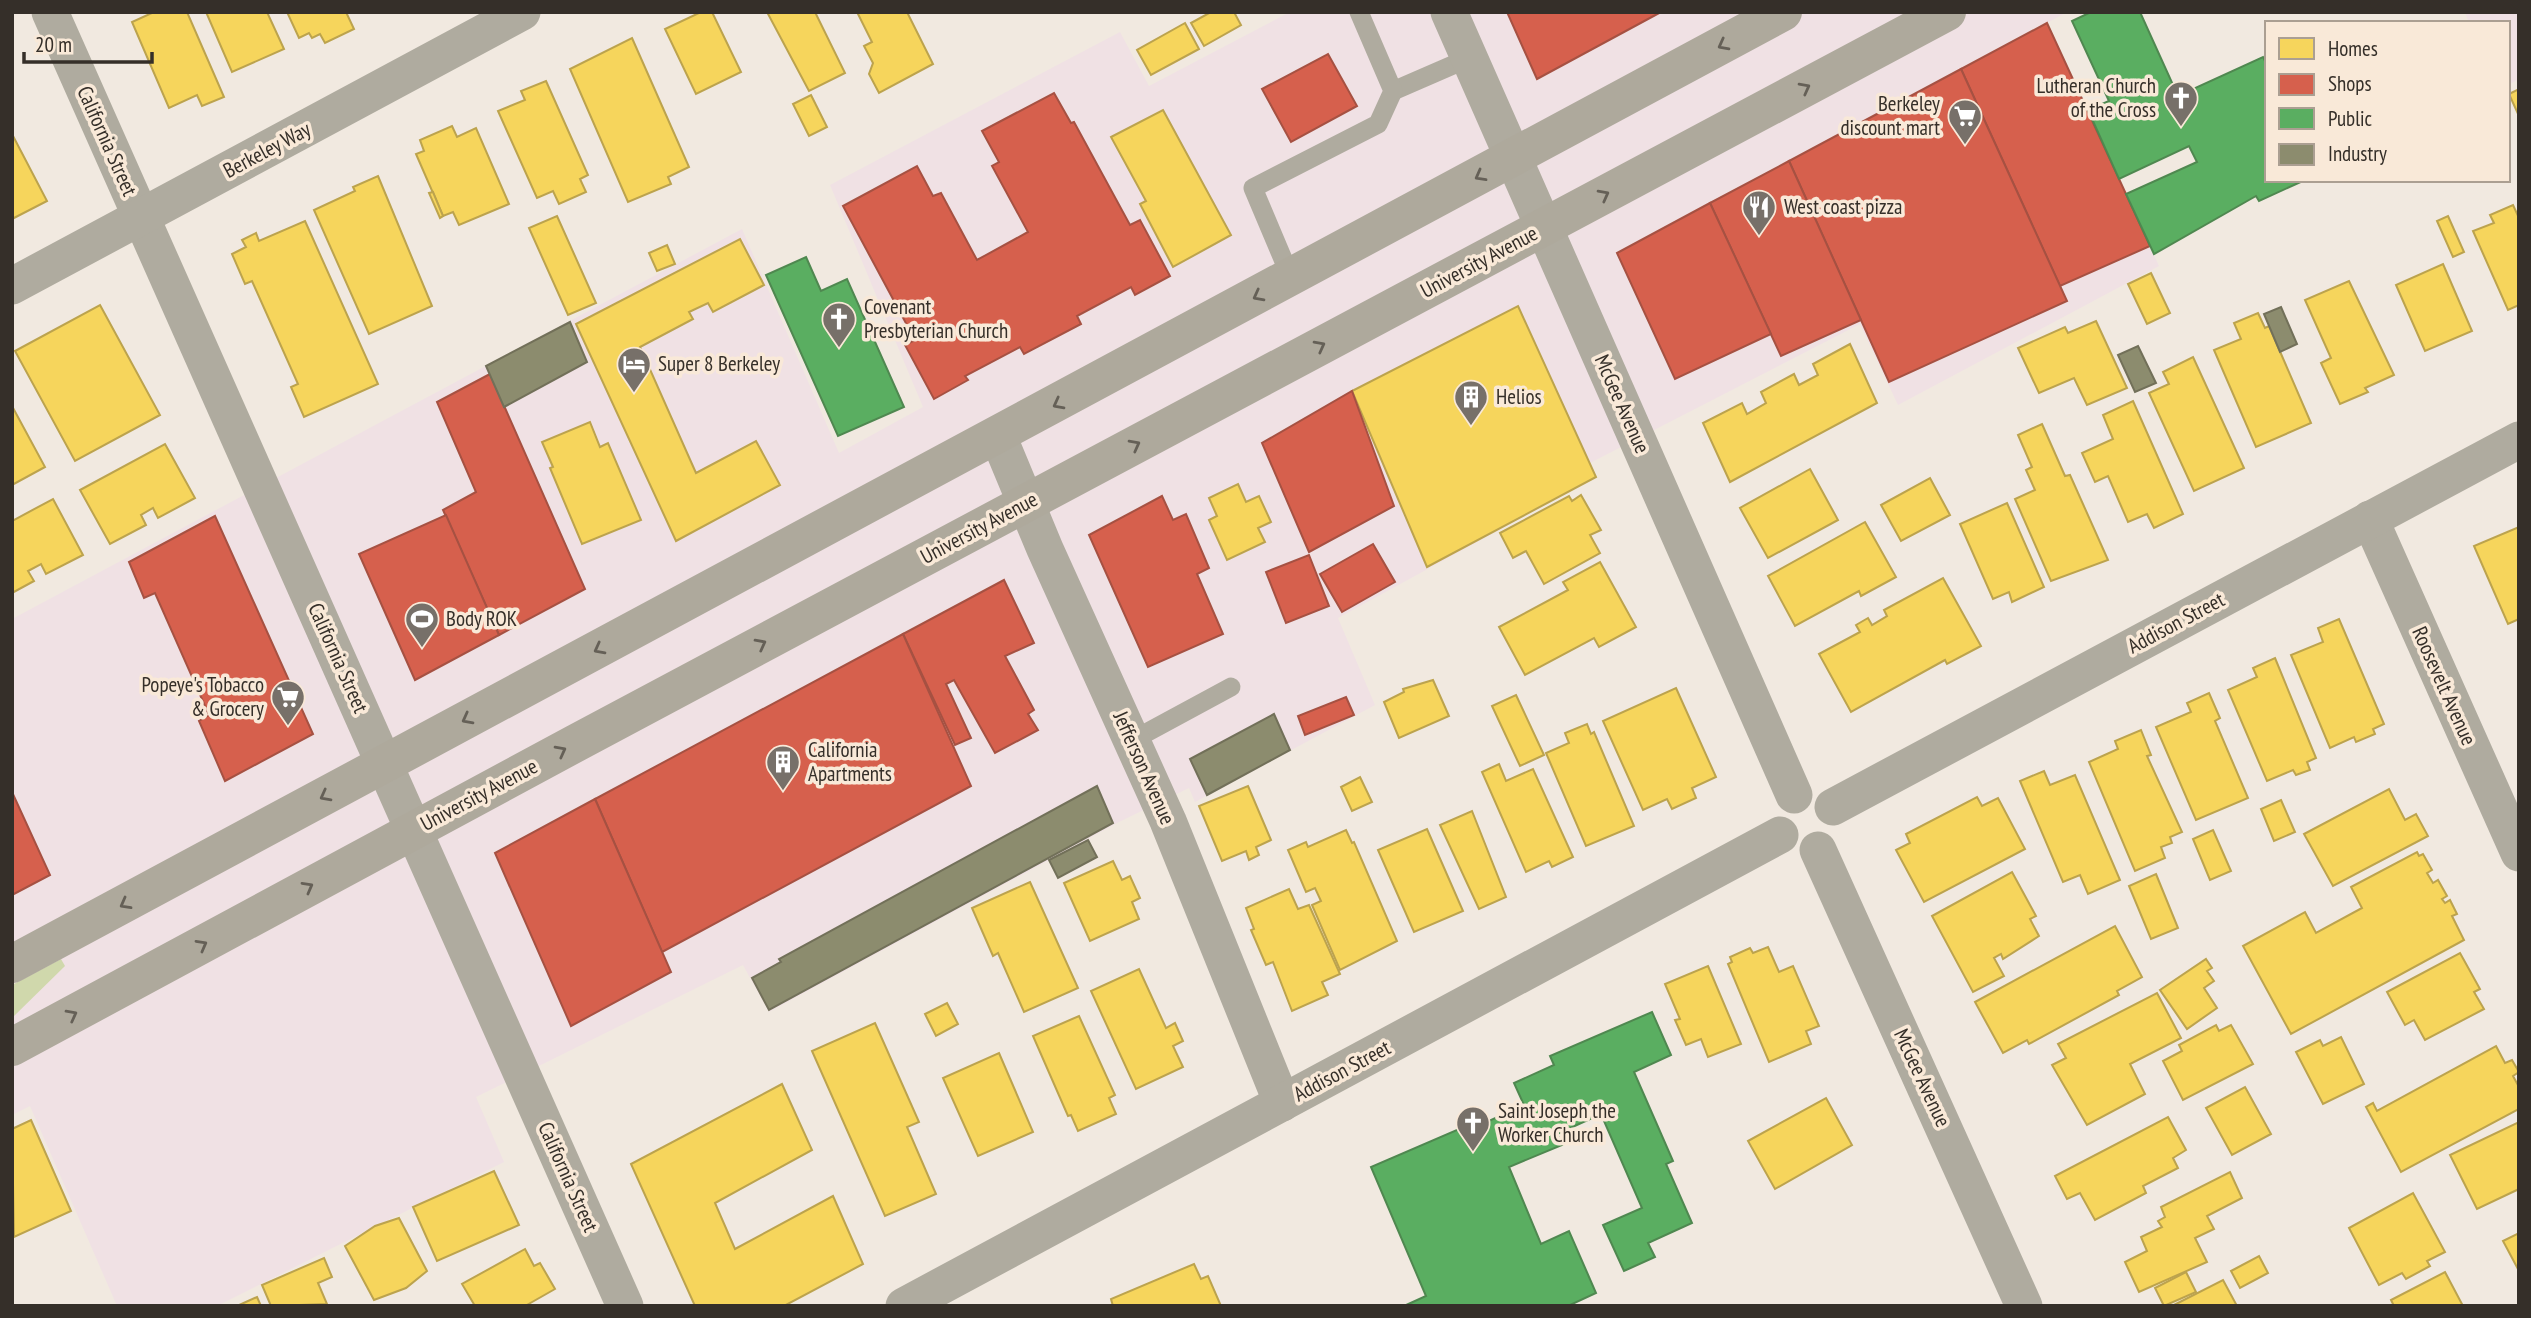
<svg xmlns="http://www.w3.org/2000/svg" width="2531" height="1318" font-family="'PT Sans Narrow',sans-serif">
  <rect width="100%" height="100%" fill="#f1e9e0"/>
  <g fill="#f0e1e4">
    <path d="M1290,12H2067L2047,23L2159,266L1898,405L1860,324L1590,463L1596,477L1338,618L1375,705L1195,802L1189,788L1119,822L769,1012L743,965L476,1097L504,1162L217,1306H117L30,1106L12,1115V619L742,229L839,453L923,407L830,185L1120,32L1149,86Z"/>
    <path d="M2465,12H2519V79L2508,85V23H2469Z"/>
  </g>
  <path fill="#d0d8ac" d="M61,959L65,966L12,1018V985Z"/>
  <g fill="#f6d55c" stroke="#bca34d" stroke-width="2">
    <path d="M154,12H187L224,97L202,106L197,95L169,108L132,22Z"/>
    <path d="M206,12H267L284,49L232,72Z"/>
    <path d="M287,12H346L354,29L325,43L320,34L312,38L309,33L299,38Z"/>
    <path d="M701,12H712L741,72L696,94L665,29Z"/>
    <path d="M767,12H815L845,73L809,91Z"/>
    <path d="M857,12H907L933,64L879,93L869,74L873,63L864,46L872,42Z"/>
    <path d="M1211,12H1234L1241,25L1204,46L1191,23Z"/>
    <path d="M1185,23L1199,49L1151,75L1137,50Z"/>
    <path d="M632,38L689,167L668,177L671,184L628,202L570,69Z"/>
    <path d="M546,81L588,175L580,179L586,192L559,204L553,191L537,198L498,111L525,100L521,91Z"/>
    <path d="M2519,89V116L2509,94Z"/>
    <path d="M811,95L827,127L809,136L793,104Z"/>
    <path d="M1163,110L1231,235L1173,267L1140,204L1146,201L1111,137Z"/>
    <path d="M452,126L457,137L476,128L509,204L459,225L453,212L443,216L416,154L424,151L420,140Z"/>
    <path d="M12,134L47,201L12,219Z"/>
    <path d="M378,176L432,306L369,334L314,210L355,191L353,187Z"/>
    <path d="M433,192L443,216L440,218L429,193Z"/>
    <path d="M2513,205L2519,218V305L2508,310L2473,231L2494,223L2490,215Z"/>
    <path d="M557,216L596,303L568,315L529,228Z"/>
    <path d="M2448,216L2464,252L2453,257L2437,221Z"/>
    <path d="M305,221L378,384L304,417L291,387L298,384L252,281L245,284L232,254L246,247L242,240L256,233L259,241Z"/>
    <path d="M740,239L764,285L713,312L708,303L689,312L693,319L640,347L696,473L756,441L780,485L676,541L576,324Z"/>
    <path d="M667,245L675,264L657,271L649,253Z"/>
    <path d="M2443,264L2472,331L2425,351L2396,285Z"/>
    <path d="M2151,273L2170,313L2147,324L2128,284Z"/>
    <path d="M2349,281L2394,375L2365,388L2368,392L2340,404L2321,363L2331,358L2305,300Z"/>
    <path d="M100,305L160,415L75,461L15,351Z"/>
    <path d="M1518,306L1596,477L1427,567L1352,391Z"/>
    <path d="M2258,313L2265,328L2269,326L2311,423L2256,447L2214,350L2241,339L2234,323Z"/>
    <path d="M2096,321L2127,388L2087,405L2074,378L2039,393L2018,348L2065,327L2068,333Z"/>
    <path d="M1850,344L1877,403L1730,482L1703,423L1742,403L1747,414L1766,403L1761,392L1794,374L1799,385L1818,375L1813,364Z"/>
    <path d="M2193,357L2244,468L2194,491L2149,393L2169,384L2163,372Z"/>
    <path d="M2133,401L2183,514L2154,528L2147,514L2128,522L2108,476L2095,482L2082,453L2113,439L2103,415Z"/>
    <path d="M12,406L45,467L12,485Z"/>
    <path d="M590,422L600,447L608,443L641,520L582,544L550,468L553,467L542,442Z"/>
    <path d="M2042,424L2065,476L2070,475L2108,560L2051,581L2015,499L2035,490L2026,470L2032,467L2018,435Z"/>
    <path d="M165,444L195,498L158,518L153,508L141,515L146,525L110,544L80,490Z"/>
    <path d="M1810,469L1838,520L1768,558L1740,508Z"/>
    <path d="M1930,478L1950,515L1901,541L1881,505Z"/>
    <path d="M1238,484L1246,502L1259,496L1271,522L1258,528L1265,542L1227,560L1209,520L1217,516L1209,498Z"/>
    <path d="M1581,495L1601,530L1590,535L1600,553L1544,584L1526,551L1513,558L1500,533L1569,496L1572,501Z"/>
    <path d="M53,499L83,555L46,574L41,564L28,571L34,581L12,593V521Z"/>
    <path d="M2007,503L2044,587L2012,602L2009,592L1993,599L1960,524Z"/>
    <path d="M1865,522L1896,577L1861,596L1859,591L1795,626L1768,576Z"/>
    <path d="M2519,527V619L2508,624L2474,546Z"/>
    <path d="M1600,562L1636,627L1599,647L1594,638L1525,675L1499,627L1568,590L1563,582Z"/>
    <path d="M1943,578L1981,646L1947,664L1945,660L1851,712L1819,654L1860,632L1856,625L1868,618L1872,625L1887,616L1884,610Z"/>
    <path d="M2339,619L2384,724L2373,729L2375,734L2356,742L2354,737L2330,748L2291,655L2323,642L2318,628Z"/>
    <path d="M2275,658L2316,758L2307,762L2310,770L2296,775L2293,770L2267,781L2228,690L2257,677L2253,668Z"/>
    <path d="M1433,680L1449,716L1399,738L1384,702L1404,692L1403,689Z"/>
    <path d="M1676,688L1716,777L1692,788L1696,798L1672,809L1667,799L1643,810L1603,721Z"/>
    <path d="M2209,693L2220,718L2215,721L2248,798L2196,820L2156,727L2191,712L2187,703Z"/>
    <path d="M1516,695L1544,755L1520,766L1492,706Z"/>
    <path d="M1587,724L1591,734L1594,732L1634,826L1586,846L1546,753L1569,743L1565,733Z"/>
    <path d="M2141,730L2151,755L2147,756L2182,832L2170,837L2172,843L2161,847L2165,858L2135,871L2089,762L2118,749L2115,741Z"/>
    <path d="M1499,764L1506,781L1533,769L1573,857L1552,867L1549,861L1526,872L1482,772Z"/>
    <path d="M2044,771L2050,785L2075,775L2120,880L2088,894L2080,875L2063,882L2020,781Z"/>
    <path d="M1360,777L1372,802L1352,811L1341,787Z"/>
    <path d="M1248,786L1271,840L1256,847L1259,855L1249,860L1246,851L1222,861L1199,806Z"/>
    <path d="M2389,789L2405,820L2416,814L2428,836L2333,886L2304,834Z"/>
    <path d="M1977,797L1982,806L1998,798L2025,849L1924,902L1896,850L1910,843L1906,834Z"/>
    <path d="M2281,800L2295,832L2274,841L2261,809Z"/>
    <path d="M1472,811L1506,897L1479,909L1440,825Z"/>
    <path d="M1427,829L1463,911L1414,932L1378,850Z"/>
    <path d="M1346,830L1352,843L1354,842L1397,941L1340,970L1312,905L1321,901L1315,888L1306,892L1288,850L1306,842L1308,847Z"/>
    <path d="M2213,830L2231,871L2210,880L2193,839Z"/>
    <path d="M2417,852L2419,856L2423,854L2432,870L2427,873L2433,883L2438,880L2447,896L2442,899L2445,903L2450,900L2457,914L2452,916L2464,940L2291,1034L2243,946L2305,912L2316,933L2362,908L2351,887Z"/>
    <path d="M1113,861L1122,880L1130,876L1140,898L1132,902L1139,919L1090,941L1064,883Z"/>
    <path d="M2012,872L2036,916L2030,919L2039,936L2003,959L2001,954L1994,958L2004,976L1973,992L1932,916Z"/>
    <path d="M2156,874L2178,928L2151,939L2129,886Z"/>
    <path d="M1030,882L1078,988L1024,1012L998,953L993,956L972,908Z"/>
    <path d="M1289,889L1298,909L1309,905L1340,974L1322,982L1328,995L1292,1011L1273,962L1266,965L1251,930L1254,929L1246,908Z"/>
    <path d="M2115,926L2142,977L2117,991L2119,995L2029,1044L2027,1040L2003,1053L1975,1002Z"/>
    <path d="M1768,947L1779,972L1793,966L1819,1026L1806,1031L1811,1044L1769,1062L1728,964L1732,962L1730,957L1750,948L1753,953Z"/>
    <path d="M2460,953L2480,989L2474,992L2484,1009L2425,1040L2414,1020L2405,1025L2387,992Z"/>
    <path d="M2206,959L2212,968L2207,971L2214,981L2204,988L2217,1008L2187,1029L2160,990Z"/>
    <path d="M1708,966L1741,1044L1708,1057L1701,1039L1686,1045L1675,1020L1680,1019L1665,984Z"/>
    <path d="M1139,969L1166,1028L1175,1023L1183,1041L1173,1046L1183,1067L1136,1089L1091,991Z"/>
    <path d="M2157,993L2181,1038L2130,1064L2145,1094L2087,1125L2052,1065L2066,1058L2058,1044Z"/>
    <path d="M947,1003L958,1024L936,1036L925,1014Z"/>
    <path d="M1079,1016L1115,1095L1109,1098L1116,1114L1078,1131L1071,1115L1068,1116L1033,1036Z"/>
    <path d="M875,1023L919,1122L907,1127L936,1194L885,1216L812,1051Z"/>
    <path d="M2216,1025L2219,1031L2231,1025L2253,1064L2183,1100L2163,1061L2182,1051L2179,1045Z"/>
    <path d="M2341,1037L2364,1084L2323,1104L2296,1052L2320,1040L2323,1046Z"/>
    <path d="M2496,1046L2505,1063L2512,1060L2519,1072L2513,1076L2519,1087V1109L2401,1172L2366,1107L2373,1103L2377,1111Z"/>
    <path d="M999,1053L1033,1132L978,1156L943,1078Z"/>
    <path d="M782,1084L812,1150L715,1203L735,1249L833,1196L863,1264L784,1306H695L631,1164Z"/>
    <path d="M2245,1087L2271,1134L2232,1155L2206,1108Z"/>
    <path d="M1826,1098L1852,1145L1775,1189L1748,1141Z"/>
    <path d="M2168,1117L2186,1150L2173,1158L2178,1168L2143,1186L2146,1193L2095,1220L2080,1193L2067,1199L2055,1176Z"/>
    <path d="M31,1120L71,1211L14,1237L12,1129Z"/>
    <path d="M2519,1122V1189L2477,1209L2450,1155Z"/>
    <path d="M494,1171L519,1225L437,1261L413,1207Z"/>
    <path d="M2230,1172L2242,1198L2207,1216L2214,1229L2195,1238L2207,1262L2139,1292L2125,1262L2147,1251L2141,1237L2162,1227L2158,1221L2165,1217L2161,1207Z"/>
    <path d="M2413,1193L2445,1252L2427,1261L2430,1266L2406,1279L2402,1273L2379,1285L2349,1228Z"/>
    <path d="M399,1218L427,1271L406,1288L374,1300L345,1246L375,1226Z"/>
    <path d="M2519,1233V1271L2503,1241Z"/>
    <path d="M525,1249L534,1266L540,1263L555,1289L525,1306H475L462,1284Z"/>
    <path d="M2259,1256L2268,1273L2240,1288L2231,1271Z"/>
    <path d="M324,1258L332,1277L318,1283L327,1304L271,1306L262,1285Z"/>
    <path d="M1194,1264L1201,1279L1208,1276L1221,1306H1113L1111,1299Z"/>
    <path d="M2186,1272L2196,1292L2164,1306L2155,1288Z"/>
    <path d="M2445,1272L2463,1306H2394L2391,1300Z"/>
    <path d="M2223,1280L2237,1306H2172Z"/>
    <path d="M257,1297L261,1306H237Z"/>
  </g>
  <g fill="#d6604d" stroke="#a65142" stroke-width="2">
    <path d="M1507,12H1661L1537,79Z"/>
    <path d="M2047,23L2150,246L2060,286L1961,69Z"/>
    <path d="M1328,54L1357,106L1291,142L1262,89Z"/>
    <path d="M1961,69L2067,301L1889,382L1789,161Z"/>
    <path d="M1054,93L1071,123L1074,122L1130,225L1140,220L1170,276L1135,295L1131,287L1077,316L1081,324L1024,354L1020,347L965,376L968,380L934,399L905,345L915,340L843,206L917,166L933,196L941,193L977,260L1028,232L992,166L999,162L982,131Z"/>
    <path d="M1789,161L1861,320L1781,356L1710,203Z"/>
    <path d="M1710,203L1771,334L1675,379L1617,253Z"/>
    <path d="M490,374L585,589L499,635L443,510L476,492L437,402Z"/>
    <path d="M1352,391L1394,506L1309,552L1262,443Z"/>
    <path d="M1162,496L1173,520L1186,514L1209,568L1197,574L1223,634L1148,667L1089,535Z"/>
    <path d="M446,515L499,635L415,680L359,554Z"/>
    <path d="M215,516L313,734L225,781L199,721L209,715L155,593L144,598L129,562Z"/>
    <path d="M1373,544L1395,582L1342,612L1320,574Z"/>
    <path d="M1309,555L1329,606L1286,623L1266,572Z"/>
    <path d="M1004,580L1034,643L1005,656L1034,710L1028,714L1038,730L995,753L954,680L946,684L971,738L955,745L903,634Z"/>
    <path d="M903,634L971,786L662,952L595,799Z"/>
    <path d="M1346,697L1354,715L1305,735L1298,716Z"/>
    <path d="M12,792L50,875L12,895Z"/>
    <path d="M595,799L671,972L571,1026L495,853Z"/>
  </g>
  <g fill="#5aae61" stroke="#4f8850" stroke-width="2">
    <path d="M2091,12H2140L2178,96L2263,57L2267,65V180H2305L2259,201L2256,196L2154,254L2126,194L2197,162L2189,146L2119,179L2088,110L2109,101L2072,21Z"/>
    <path d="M806,257L821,291L847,279L904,407L838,436L766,275Z"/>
    <path d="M1652,1012L1671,1055L1634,1072L1673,1161L1666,1164L1692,1223L1648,1243L1655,1257L1624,1271L1603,1225L1642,1208L1601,1114L1557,1134L1562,1145L1509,1167L1541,1244L1569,1231L1596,1293L1568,1306H1404L1426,1296L1371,1167L1487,1117L1489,1121L1524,1105L1514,1083L1554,1065L1550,1056Z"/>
  </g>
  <g fill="#8c8c6e" stroke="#727059" stroke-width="2">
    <path d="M2281,307L2297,344L2280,352L2264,314Z"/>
    <path d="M570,322L587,362L504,407L486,366Z"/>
    <path d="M2138,346L2156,383L2135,392L2118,355Z"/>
    <path d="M1274,714L1290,750L1207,795L1190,759Z"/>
    <path d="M1097,786L1113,823L769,1010L752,978L781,962L779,959Z"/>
    <path d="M1088,840L1097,857L1058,878L1049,860Z"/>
  </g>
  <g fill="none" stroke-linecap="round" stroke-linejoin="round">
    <g stroke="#afab9f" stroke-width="19">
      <path d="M1393,91L1469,58"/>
      <path d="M1291,278L1253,188L1378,124L1393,91L1359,12"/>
      <path d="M1133,740L1231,687"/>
    </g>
    <g stroke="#afab9f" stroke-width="37">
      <path d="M50,12L625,1306"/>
      <path d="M1449,12L1794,795"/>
      <path d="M12,286L522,12"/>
      <path d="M998,436L1045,549L1168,821L1282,1103"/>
      <path d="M2370,519L2519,853"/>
      <path d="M1833,807L2519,440"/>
      <path d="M1818,850L2024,1306"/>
      <path d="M904,1306L1780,835"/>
    </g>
    <g stroke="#aea99c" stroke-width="38">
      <path d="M12,964L1783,12"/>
      <path d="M12,1047L576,743L1947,12"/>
    </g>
  </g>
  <defs><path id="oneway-chevron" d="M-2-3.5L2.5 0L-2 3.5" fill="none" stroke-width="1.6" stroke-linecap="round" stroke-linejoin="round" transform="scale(1.75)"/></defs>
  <g stroke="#656057">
    <use href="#oneway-chevron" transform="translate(1723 45) rotate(152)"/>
    <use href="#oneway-chevron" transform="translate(1805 88) rotate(-28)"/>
    <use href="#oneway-chevron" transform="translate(1480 176) rotate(151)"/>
    <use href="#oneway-chevron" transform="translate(1604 195) rotate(-28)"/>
    <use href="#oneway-chevron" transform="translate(1258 296) rotate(152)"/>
    <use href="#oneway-chevron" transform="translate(1320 346) rotate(-28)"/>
    <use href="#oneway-chevron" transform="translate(1058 404) rotate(152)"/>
    <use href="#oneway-chevron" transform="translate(1135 445) rotate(-28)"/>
    <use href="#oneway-chevron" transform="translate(761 644) rotate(-28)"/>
    <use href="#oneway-chevron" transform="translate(599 649) rotate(152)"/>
    <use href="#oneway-chevron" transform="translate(467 719) rotate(152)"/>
    <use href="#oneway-chevron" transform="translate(561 751) rotate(-28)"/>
    <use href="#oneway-chevron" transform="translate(325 796) rotate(152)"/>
    <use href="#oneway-chevron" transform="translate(308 887) rotate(-29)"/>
    <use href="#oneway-chevron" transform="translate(125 904) rotate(151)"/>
    <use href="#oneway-chevron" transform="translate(202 945) rotate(-29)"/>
    <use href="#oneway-chevron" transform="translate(72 1015) rotate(-28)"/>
  </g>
  <defs>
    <g id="church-pin" transform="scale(1.75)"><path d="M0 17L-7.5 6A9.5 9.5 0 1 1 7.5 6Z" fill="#777069" stroke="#f9e9d8"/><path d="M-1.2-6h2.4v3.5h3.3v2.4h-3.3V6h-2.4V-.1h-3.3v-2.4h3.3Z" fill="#fff"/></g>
    <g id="supermarket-pin" transform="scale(1.75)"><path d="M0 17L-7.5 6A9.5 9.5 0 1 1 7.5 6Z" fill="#777069" stroke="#f9e9d8"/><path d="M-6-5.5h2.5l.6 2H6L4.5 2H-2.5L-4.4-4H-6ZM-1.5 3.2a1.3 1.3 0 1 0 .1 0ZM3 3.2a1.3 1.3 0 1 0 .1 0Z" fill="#fff"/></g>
    <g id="restaurant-pin" transform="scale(1.75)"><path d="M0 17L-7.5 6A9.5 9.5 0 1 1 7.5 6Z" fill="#777069" stroke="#f9e9d8"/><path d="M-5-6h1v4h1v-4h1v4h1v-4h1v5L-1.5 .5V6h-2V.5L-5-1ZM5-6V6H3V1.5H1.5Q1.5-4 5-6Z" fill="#fff"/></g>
    <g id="hotel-pin" transform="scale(1.75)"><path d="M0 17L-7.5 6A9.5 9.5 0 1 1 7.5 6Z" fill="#777069" stroke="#f9e9d8"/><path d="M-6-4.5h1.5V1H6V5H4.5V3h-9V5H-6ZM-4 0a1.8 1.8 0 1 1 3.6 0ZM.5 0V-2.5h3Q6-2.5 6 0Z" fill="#fff"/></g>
    <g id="building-pin" transform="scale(1.75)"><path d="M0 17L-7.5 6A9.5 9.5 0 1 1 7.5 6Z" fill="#777069" stroke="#f9e9d8"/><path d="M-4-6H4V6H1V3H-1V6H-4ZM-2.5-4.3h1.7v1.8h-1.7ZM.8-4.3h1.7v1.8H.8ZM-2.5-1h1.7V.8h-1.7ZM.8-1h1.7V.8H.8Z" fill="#fff"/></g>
    <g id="stadium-pin" transform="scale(1.75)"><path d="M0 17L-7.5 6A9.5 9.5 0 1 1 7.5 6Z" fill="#777069" stroke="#f9e9d8"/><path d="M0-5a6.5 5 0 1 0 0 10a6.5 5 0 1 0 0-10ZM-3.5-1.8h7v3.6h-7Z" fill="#fff"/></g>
  </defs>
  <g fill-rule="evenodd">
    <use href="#church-pin" x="2181" y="98"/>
    <use href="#supermarket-pin" x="1965" y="116"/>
    <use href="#restaurant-pin" x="1759" y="207"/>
    <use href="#church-pin" x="839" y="319"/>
    <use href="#hotel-pin" x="634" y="364"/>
    <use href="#building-pin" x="1471" y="397"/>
    <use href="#stadium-pin" x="422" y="619"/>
    <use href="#supermarket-pin" x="288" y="697"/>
    <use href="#building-pin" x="783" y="762"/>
    <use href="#church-pin" x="1473" y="1123"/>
  </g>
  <g text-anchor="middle" stroke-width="7" stroke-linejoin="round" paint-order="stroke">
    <g font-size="21" fill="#352f29" stroke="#f9e9d8" text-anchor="start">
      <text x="2156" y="93" text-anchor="end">Lutheran Church<tspan x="2156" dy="24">of the Cross</tspan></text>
      <text x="1940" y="111" text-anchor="end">Berkeley<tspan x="1940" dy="24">discount mart</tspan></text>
      <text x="1784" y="214">West coast pizza</text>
      <text x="864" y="314">Covenant<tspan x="864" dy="24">Presbyterian Church</tspan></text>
      <text x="658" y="371">Super 8 Berkeley</text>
      <text x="1496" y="404">Helios</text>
      <text x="446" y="626">Body ROK</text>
      <text x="264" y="692" text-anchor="end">Popeye's Tobacco<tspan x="264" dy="24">&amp; Grocery</tspan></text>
      <text x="808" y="757">California<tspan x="808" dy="24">Apartments</tspan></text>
      <text x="1498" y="1118">Saint Joseph the<tspan x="1498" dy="24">Worker Church</tspan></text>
    </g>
    <g font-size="21" fill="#352f29" stroke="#f9e9d8">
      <text transform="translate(107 141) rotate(66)" y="7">California Street</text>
      <text transform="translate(267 150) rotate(-28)" y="7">Berkeley Way</text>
      <text transform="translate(1479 262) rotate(-28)" y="7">University Avenue</text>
      <text transform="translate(1622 404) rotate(66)" y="7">McGee Avenue</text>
      <text transform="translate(979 528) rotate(-28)" y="7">University Avenue</text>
      <text transform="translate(2176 623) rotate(-28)" y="7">Addison Street</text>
      <text transform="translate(338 658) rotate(66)" y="7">California Street</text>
      <text transform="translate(2444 686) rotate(66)" y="7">Roosevelt Avenue</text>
      <text transform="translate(1144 768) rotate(66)" y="7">Jefferson Avenue</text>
      <text transform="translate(479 795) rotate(-28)" y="7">University Avenue</text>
      <text transform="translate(1342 1071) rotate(-28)" y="7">Addison Street</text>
      <text transform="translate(1922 1078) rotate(65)" y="7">McGee Avenue</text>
      <text transform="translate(568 1177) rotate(66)" y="7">California Street</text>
    </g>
  </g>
  <rect width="2531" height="1318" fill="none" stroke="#352f29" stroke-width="28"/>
  <rect x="2265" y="21" width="245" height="161" fill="#f9e9d8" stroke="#ab9f92" stroke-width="2"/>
  <rect x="2279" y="38" width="35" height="21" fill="#f6d55c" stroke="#ab9f92" stroke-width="2"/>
  <text x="2328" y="56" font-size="21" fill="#352f29">Homes</text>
  <rect x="2279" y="74" width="35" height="21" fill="#d6604d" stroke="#ab9f92" stroke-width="2"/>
  <text x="2328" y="91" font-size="21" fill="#352f29">Shops</text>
  <rect x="2279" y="108" width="35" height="21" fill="#5aae61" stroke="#ab9f92" stroke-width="2"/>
  <text x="2328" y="126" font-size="21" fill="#352f29">Public</text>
  <rect x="2279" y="144" width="35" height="21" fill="#8c8c6e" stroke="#ab9f92" stroke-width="2"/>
  <text x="2328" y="161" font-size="21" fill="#352f29">Industry</text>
  <path d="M24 52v10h128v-10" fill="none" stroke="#352f29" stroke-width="3.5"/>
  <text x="35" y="52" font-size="21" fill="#352f29" stroke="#f9e9d8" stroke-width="5" paint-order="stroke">20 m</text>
</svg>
